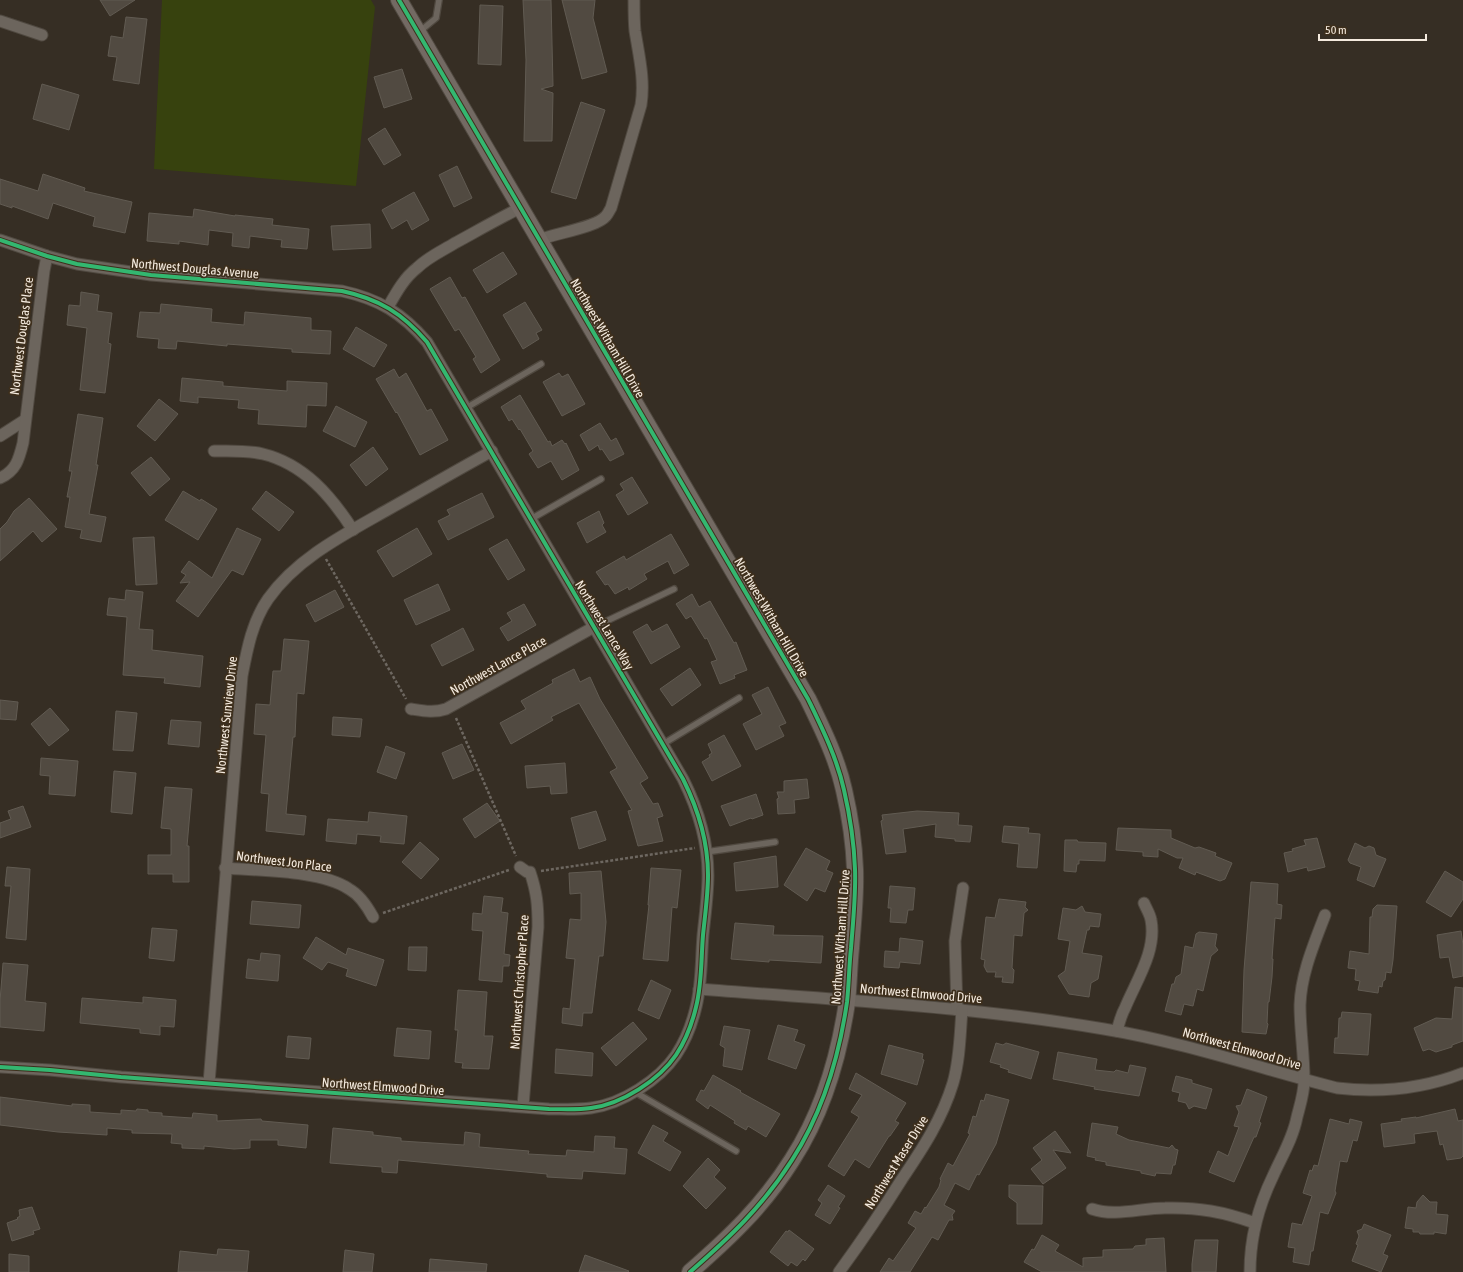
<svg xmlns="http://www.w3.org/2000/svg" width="1463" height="1272" font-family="'Asap Condensed',sans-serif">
  <rect width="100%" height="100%" fill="#362e24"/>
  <path fill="#37420e" d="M162,0H371L375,7L356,186L154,169Z"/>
  <g fill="#514a41" stroke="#615b52">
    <path d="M100,0H135L110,16Z"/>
    <path d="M523,0H551L553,86L541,89L553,93L552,141H524L526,60Z"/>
    <path d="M562,0H595L593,18L607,72L582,79Z"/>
    <path d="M480,5L503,6L501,65L478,64Z"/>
    <path d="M126,17L147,19L139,84L113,80L117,57L108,56L111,36L123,38Z"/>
    <path d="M402,69L412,99L384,108L374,77Z"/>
    <path d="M42,84L79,95L69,130L33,119Z"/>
    <path d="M581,102L605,110L576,199L551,192Z"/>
    <path d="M385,128L401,155L384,165L368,139Z"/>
    <path d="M457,166L472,198L454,207L439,175Z"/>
    <path d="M43,174L85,188L84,191L132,202L125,233L93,226L95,217L53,203L48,219L12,206V208L0,204V179L38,191Z"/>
    <path d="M414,192L429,220L412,230L407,220L392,229L382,210Z"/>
    <path d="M194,209L235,216V215L273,219L272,225L309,229L307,249L281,247L282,240L250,236L249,248L232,246L233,233L209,230L208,245L179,241V244L147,241L149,213L193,217Z"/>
    <path d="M370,224L371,248L333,250L331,226Z"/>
    <path d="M503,252L517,274L487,293L473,270Z"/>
    <path d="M450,277L462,298L465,297L500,360L481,373L473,359L476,357L459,329L455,331L430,289Z"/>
    <path d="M81,292L99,295L97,311L112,313L108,343L111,344L105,393L80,390L87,328L67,325L69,305L80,306Z"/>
    <path d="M525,302L542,330L536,333L539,339L523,349L503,315Z"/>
    <path d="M161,304L212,309L211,322L244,325L245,312L311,318V330L331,331L330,354L292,352V349L227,344V346L177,341L176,349L158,348L159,339L137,337L140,312L160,313Z"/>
    <path d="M356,327L387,345L374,367L343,349Z"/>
    <path d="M394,369L399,378L406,373L427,411L431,409L448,440L420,455L397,412L396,413L376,379Z"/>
    <path d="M559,373L562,377L568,374L585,404L562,416L543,382Z"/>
    <path d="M182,378L223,382V386L287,391V381L327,383L326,406L307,405L306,427L258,424L259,410L238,408L239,400L198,397V403L180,401Z"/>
    <path d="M520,395L548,442L550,441L552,446L562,440L565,444L566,443L579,470L562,480L551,461L538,468L529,454L533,451L520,429L519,430L512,419L509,421L501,407Z"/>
    <path d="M159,399L178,414L155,441L137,426Z"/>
    <path d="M336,406L367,422L355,447L323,431Z"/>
    <path d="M78,414L103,418L96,465H98L89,514L106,517L101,542L80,538L82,530L65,527L70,497H67L72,471H69Z"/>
    <path d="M600,423L611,441L616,438L624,454L610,461L602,449L600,450L598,445L589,451L580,435Z"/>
    <path d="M373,447L388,469L366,486L350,465Z"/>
    <path d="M151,457L170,479L150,496L131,473Z"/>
    <path d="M632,477L648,503L628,515L616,495L624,490L620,484Z"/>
    <path d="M183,491L200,501L201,499L217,509L198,540L165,520Z"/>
    <path d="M266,491L294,512L279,531L252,509Z"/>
    <path d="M482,493L494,517L448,540L438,521L450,515L447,510Z"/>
    <path d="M29,498L57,529L42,542L33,531L0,561V529L7,522L14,511Z"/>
    <path d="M599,511L604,523L602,525L606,532L587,543L577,523Z"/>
    <path d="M237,528L261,539L243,575L232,570L198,617L176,601L190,582L180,583L186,575L181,572L189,561L212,578Z"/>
    <path d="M417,528L432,554L393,577L377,551Z"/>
    <path d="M671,534L689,565L674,574L668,561L644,574L647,579L629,590L628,587L615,594L608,584L605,585L596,572L624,556L626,560Z"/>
    <path d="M154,537L157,584L136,585L133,538Z"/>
    <path d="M507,539L525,570L508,580L489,549Z"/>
    <path d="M438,584L450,610L416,625L404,600Z"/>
    <path d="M126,590L143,592L139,629L153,630L152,650L203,656L200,687L164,683L165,678L123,675L127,617L107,615L109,598L125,600Z"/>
    <path d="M335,590L344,607L315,622L306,605Z"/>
    <path d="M692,594L699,607L710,601L734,643L736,642L747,670L734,675L735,678L720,684L711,662L717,660L707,638L705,639L691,616L686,619L676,604Z"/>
    <path d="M524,604L536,625L508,641L500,628L512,621L507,613Z"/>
    <path d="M647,624L652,632L667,624L680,647L651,664L633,632Z"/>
    <path d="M463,628L474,650L442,666L431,645Z"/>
    <path d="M284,639L309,641L304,694L297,693L295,737H293L286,814L306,816L304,835L266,831L269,794L261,793L266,735L254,734L256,704L270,705L273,671H281Z"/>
    <path d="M690,668L701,685L672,706L660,689Z"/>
    <path d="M574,669L580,682L590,677L600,699L648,778L640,783L653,804L658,803L663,816L657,818L663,841L638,846L628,811L632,810L610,772L617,768L579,703L551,717L553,720L511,744L500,723L526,709L521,701L553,683L552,680Z"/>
    <path d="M768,687L786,723L779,726L784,736L756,750L743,724L762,714L752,695Z"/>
    <path d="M0,700L18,702L16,720L0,719Z"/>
    <path d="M50,708L69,730L49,746L31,724Z"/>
    <path d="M116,711L137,713L133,751L113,750Z"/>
    <path d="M333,717L362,719L360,737L332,735Z"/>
    <path d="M171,720L201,722L199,747L168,744Z"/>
    <path d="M724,735L741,766L712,781L702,762L710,757L709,755L712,753L708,744Z"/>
    <path d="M462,744L474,770L453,779L442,753Z"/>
    <path d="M386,746L405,753L396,779L377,772Z"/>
    <path d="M41,758L78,761L75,796L49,794L50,776L40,775Z"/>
    <path d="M565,763L567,793L551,794L550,786L527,788L525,766Z"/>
    <path d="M114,771L136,773L132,814L111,812Z"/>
    <path d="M807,779L809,798L794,800L795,813L778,814L777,799L779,798L777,792H784V781Z"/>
    <path d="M165,787L192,789L187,846H189V882H173V874H148V855H171V829L161,828Z"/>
    <path d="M756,794L763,815L752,819L751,818L730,826L721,806Z"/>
    <path d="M487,803L500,821L475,838L463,819Z"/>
    <path d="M23,806L31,827L0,838V823L11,819L8,811Z"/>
    <path d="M596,811L606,840L579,849L571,818Z"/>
    <path d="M917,811L959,813L958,825L972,826L970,842L955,841V839L935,837L936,824L903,829L906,852L886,854L881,821L883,820L882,815Z"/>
    <path d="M369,812L407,816L404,844L380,842L381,836L357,834L356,844L326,841L328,819L368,822Z"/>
    <path d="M1004,826L1029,828L1028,833L1040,834L1037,868L1017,867L1019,844L1002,842Z"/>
    <path d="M1118,828L1171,830V838L1195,848L1199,847L1216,853L1215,856L1232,863L1225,879L1220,881L1196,872L1195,875L1179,868L1183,858H1177L1158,849V857L1143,856V852L1116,850Z"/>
    <path d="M1317,838L1325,867L1308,871L1307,867L1288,872L1284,853L1293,851L1292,849L1306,845L1304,840Z"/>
    <path d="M1065,840H1077L1078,842L1106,843L1105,861L1079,860V864H1077L1076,872L1064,871Z"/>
    <path d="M420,842L439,859L421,879L402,862Z"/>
    <path d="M1355,843L1365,848L1369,846L1374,848L1376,855L1386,859L1374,887L1357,880L1361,867L1350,863L1348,860Z"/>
    <path d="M806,848L830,861L826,870L833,873L825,892L815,888L807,901L784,885Z"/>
    <path d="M776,856L778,887L736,891L734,863Z"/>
    <path d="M7,867L30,869L26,940L6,938L11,886H5Z"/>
    <path d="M651,868L681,870L677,908L672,907L668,961L643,959L649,905H648Z"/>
    <path d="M601,871L606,922L603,956H599L592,1013H583L582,1026L562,1023L563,1008L570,1009L575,959L566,958L570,919L581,920V893L570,894L569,873Z"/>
    <path d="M1445,871L1463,882V899L1451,917L1426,902Z"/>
    <path d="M1251,882L1278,884L1277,904L1282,905L1281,919L1275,918L1272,959H1273L1272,977L1269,1002H1268L1267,1023L1268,1024L1266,1034L1242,1032L1244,970Z"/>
    <path d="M890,886L915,888L913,910H908L906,923L890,922L891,908H888Z"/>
    <path d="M484,896L503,898L501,912L508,913L504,954L510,955L509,966H503L502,982L479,980L483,931L472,930L473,913L482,914Z"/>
    <path d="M999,899L1026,902L1025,907L1028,910L1024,913L1022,936L1014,935L1012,968L1014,970L1013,983L1002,982L1003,977H995L996,972H987L984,966L985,960L981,959L986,917L995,918Z"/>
    <path d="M252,901L301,905L299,928L250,924Z"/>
    <path d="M1377,905L1397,906L1393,960L1391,973L1386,972L1385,980L1383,981L1382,987L1379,986L1378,993L1358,990L1360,981L1355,980L1356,969L1348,968L1350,951L1369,954L1370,917H1372L1373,909Z"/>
    <path d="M1082,906L1085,912L1101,914L1099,927L1090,926L1089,930H1087L1082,953L1102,956L1098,979L1091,983L1089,997L1069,994L1058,976L1065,971L1070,941L1058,939L1063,908L1076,910Z"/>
    <path d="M735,923L774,926L773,935L823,936L821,963L769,960V962L731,959Z"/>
    <path d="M152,928L177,930L174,961L149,958Z"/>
    <path d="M1461,931L1463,945V976L1453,978L1449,957L1440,958L1437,935Z"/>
    <path d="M1199,932L1217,934L1215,946L1218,950L1211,956L1203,991L1197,989L1193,1006L1184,1004L1181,1015L1165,1011L1172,984H1174L1176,977L1181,974L1185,946L1193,948L1196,934Z"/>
    <path d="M316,937L346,955L348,948L384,960L376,986L346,976L348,969L328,962L322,970L303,958Z"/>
    <path d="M900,938L923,941L920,964L900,962L899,968L884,967L885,951L899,952Z"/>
    <path d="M409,947H427L426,971L408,970Z"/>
    <path d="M261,953L280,955L278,981L246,978L248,959L260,961Z"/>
    <path d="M3,963L28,965L25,1001L46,1003L44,1031L0,1027V1001Z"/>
    <path d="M651,980L671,990L659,1019L638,1010Z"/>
    <path d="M1455,987L1463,988V1041L1452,1045V1047L1436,1052L1429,1049L1423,1051L1414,1028L1436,1018L1452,1019Z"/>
    <path d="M458,990L487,992L484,1036H493L489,1069L462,1068L463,1063L455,1062L458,1030H455Z"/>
    <path d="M143,997L176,1000L174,1027L160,1026V1035L140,1033V1029L80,1023L82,998L143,1003Z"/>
    <path d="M1342,1012L1371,1014L1368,1055L1334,1053L1335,1038H1338L1339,1018H1341Z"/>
    <path d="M633,1022L647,1039L616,1066L601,1048Z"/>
    <path d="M778,1025L798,1030L794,1041L805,1045L796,1069L768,1059Z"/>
    <path d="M724,1026L750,1030L742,1070L723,1066L725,1048L720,1045Z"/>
    <path d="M397,1028L431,1031L429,1059L394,1056Z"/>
    <path d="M288,1036L311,1038L309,1059L286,1057Z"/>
    <path d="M996,1043L1003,1045L1006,1043L1039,1052L1031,1079L1008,1072L1009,1070L1000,1067L1001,1065L990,1062Z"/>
    <path d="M889,1045L923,1054L922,1059L924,1060L917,1085L881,1074Z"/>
    <path d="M556,1049L593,1053L592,1076L555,1073Z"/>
    <path d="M1058,1052L1097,1059L1095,1070L1114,1072L1116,1070L1128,1073L1130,1065L1146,1068L1139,1096L1094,1089L1095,1087L1053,1079Z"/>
    <path d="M856,1073L906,1103L895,1121L899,1123L890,1136H889L869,1168L855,1159L844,1176L828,1166L859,1117L851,1112L862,1095L849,1089Z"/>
    <path d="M713,1075L741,1091L740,1092L780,1114L766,1137L748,1126L746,1130L734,1123L735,1121L710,1105L708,1109L696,1100L701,1090L704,1091Z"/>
    <path d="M1176,1076L1192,1080V1083L1212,1089L1206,1109L1194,1106L1189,1109L1186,1103L1178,1101L1180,1093L1172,1091Z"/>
    <path d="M1247,1089L1267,1097L1259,1122L1261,1123L1256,1137H1254L1234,1182L1209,1172L1218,1151L1228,1156L1239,1127L1234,1126L1239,1112L1236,1106L1241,1105Z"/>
    <path d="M986,1094L1009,1100L996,1144L979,1175L977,1174L969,1190L955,1183L944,1205L955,1211L952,1215L953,1220H949L938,1240L932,1237L910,1272H880L889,1258L893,1261L916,1228L908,1223L915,1211L921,1214L925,1207L926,1208L939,1187L941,1180L940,1179L948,1163L953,1166L970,1134L968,1133L973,1116L976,1117L981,1100L984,1101Z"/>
    <path d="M0,1097L72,1106V1104L90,1105V1112L121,1114V1110L136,1111L137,1109L148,1110V1112L162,1113V1116L192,1118L193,1113L217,1115V1121L261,1119L262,1121L308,1125L306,1148L278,1145V1140H250V1148L234,1149L204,1146V1149L182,1148V1144L171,1143L172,1134L132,1133V1130L107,1128V1135L58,1132L0,1125Z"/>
    <path d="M1455,1109L1458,1121L1463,1120V1156L1461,1158L1447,1160L1443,1144L1440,1145L1437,1131L1414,1134L1415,1143L1384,1147L1381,1124L1402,1121L1401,1119L1416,1117V1118Z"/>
    <path d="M1330,1119L1349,1124L1350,1119L1362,1122L1357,1141L1353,1140L1347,1162L1340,1161L1335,1191L1336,1193L1328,1214L1320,1212L1313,1251H1311L1309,1265L1293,1262L1295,1248L1288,1247L1292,1223L1302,1225L1312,1196L1303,1193L1310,1170L1312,1171L1314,1165L1318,1166Z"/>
    <path d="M1092,1123L1118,1127L1116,1134L1129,1140L1169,1148L1172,1145L1175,1149L1178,1150L1175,1165H1173L1171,1174L1156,1173L1155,1176L1141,1173V1171L1106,1165V1162L1095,1160L1096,1158L1087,1156Z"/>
    <path d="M653,1125L668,1133L663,1141L681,1152L670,1171L638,1153Z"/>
    <path d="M333,1128L373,1132V1135L401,1138V1141L464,1145L465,1132L480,1134L479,1147L529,1151L528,1154L566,1156L567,1150L594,1152L595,1136L615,1137L614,1148L627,1149L625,1174L583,1171L582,1179L547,1177V1174L398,1160L397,1173L382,1172V1167L330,1163Z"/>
    <path d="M1055,1131L1071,1153L1053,1150L1066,1168L1043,1184L1031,1169L1042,1160L1033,1148Z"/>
    <path d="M708,1158L720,1170L714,1177L726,1188L706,1209L683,1186Z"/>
    <path d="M828,1185L845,1196L838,1207L840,1208L830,1224L815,1215L822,1203L818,1200Z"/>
    <path d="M1009,1185L1043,1186L1042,1224H1017V1203L1009,1197Z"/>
    <path d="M1423,1195L1430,1202H1437L1436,1214L1448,1215L1446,1234L1434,1232V1234H1420L1419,1232H1413V1229L1405,1228L1408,1207L1416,1208L1417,1202Z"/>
    <path d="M32,1207L40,1229L33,1231L34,1234L12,1241L7,1223L18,1219L17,1218L20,1216L19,1210Z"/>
    <path d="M1364,1224L1391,1235L1383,1254L1388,1256L1381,1272L1352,1261L1358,1245L1356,1244L1359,1236L1357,1231L1362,1229Z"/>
    <path d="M789,1230L814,1249L805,1261L803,1259L797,1266L791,1262L788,1266L770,1252L786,1231L788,1232Z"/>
    <path d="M1042,1235L1059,1245L1055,1251L1083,1267V1258L1103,1257V1250L1133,1249L1135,1246L1146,1245V1239L1164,1238L1166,1272H1042L1024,1262L1032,1249L1034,1250Z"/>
    <path d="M1195,1240H1218L1216,1272H1192V1264Z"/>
    <path d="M218,1249L249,1251L247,1272H178L180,1251L217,1255Z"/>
    <path d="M345,1250L374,1254L372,1272H343Z"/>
    <path d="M9,1254L29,1256V1272H9Z"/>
    <path d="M585,1255L629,1271L628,1272H579Z"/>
    <path d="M430,1259L487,1264L486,1272H429Z"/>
  </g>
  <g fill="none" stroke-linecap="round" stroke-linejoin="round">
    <g stroke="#504940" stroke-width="8">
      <g id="lane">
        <path d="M419,32L436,18L439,0"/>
        <path d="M466,408L541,364"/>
        <path d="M531,519L601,479"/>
        <path d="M594,627L674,589"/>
        <path d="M663,744L739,698"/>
        <path d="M706,852L775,842"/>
        <path d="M635,1092L736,1151"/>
      </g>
    </g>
    <g stroke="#504940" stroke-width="13">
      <g id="street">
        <path d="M0,21L42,35"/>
        <path d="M0,240L47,256L77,264L151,275L342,291C379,299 402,313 427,342L683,779C698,809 708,841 708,875C708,895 705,915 703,935C701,959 702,984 696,1007C692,1024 686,1040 676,1055C659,1080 622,1104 591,1108C577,1110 563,1109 549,1109L121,1077L50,1070L0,1067"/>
        <path d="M539,240C555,233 596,228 606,216C608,214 609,211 611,208L641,105C645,80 639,56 635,31C634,21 634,10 634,0"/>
        <path d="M388,307C396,293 404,278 417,268C428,257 442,251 455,243C477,231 498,219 520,208"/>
        <path d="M0,436L25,420"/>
        <path d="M214,451C230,451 247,450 263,454C304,464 331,496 353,530"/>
        <path d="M0,478C16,471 19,459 23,443L44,271L47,256"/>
        <path d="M411,709C424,711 434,713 446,709L594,627"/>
        <path d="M520,867L527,872H530C537,893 538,905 538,927L523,1106"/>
        <path d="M225,868C259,871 321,870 349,889C360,895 367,906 373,917"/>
        <path d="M699,989C834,1000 970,1006 1104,1029C1183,1042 1259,1068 1337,1088C1381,1093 1422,1089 1463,1073"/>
        <path d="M957,1010L955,941L963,888"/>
        <path d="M1117,1031C1119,1023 1121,1015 1125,1008C1136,981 1157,951 1151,920C1150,914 1146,908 1144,903"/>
        <path d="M209,1083L242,676C247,650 252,622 268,599C297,558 345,534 389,509C423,490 457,470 492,451"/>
        <path d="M1092,1209C1115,1217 1141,1208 1165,1208C1198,1207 1224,1212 1255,1223"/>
        <path d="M839,1272C861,1242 882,1211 902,1179C923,1148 942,1119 953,1083C960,1059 960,1034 962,1010"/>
        <path d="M1250,1272C1250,1237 1258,1207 1273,1176C1282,1156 1293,1138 1297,1117C1300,1105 1305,1090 1304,1078C1304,1054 1300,1030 1300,1005C1301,974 1314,944 1325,915"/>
      </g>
    </g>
    <g stroke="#504940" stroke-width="18">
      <path id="secondary" d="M399,0L808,699C822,728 837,758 844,790C850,816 854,842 855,869C856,895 853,922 851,948C849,966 849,984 847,1002C839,1057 823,1112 792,1160C763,1206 730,1237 690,1272"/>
    </g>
    <g stroke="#6d6760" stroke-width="2.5" stroke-dasharray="3 2" stroke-linecap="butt">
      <path d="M326,559L406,699"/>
      <path d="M456,718L516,856"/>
      <path d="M541,871L695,848"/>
      <path d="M383,913L509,870"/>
    </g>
    <use href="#lane" stroke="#6c655d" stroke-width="5.5"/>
    <use href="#street" stroke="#6c655d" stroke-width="11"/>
    <use href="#secondary" stroke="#736a63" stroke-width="16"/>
    <g stroke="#3e2f1c" stroke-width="6">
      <g id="cycleway">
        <path d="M399,0L808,699C822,728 837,758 844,790C850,816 854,842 855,869C856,895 853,922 851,948C849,966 849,984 847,1002C839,1057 823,1112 792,1160C763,1206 730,1237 690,1272"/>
        <path d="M0,240L47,256L77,264L151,275L342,291C379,299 402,313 427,342L683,779C698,809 708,841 708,875C708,895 705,915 703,935C701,959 702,984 696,1007C692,1024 686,1040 676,1055C659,1080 622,1104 591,1108C577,1110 563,1109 549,1109L121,1077L50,1070L0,1067"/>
      </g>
    </g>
    <use href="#cycleway" stroke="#33b770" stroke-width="4"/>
  </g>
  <g text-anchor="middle" stroke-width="3.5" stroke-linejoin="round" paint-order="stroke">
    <g font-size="13" fill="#f4eade" stroke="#3e2f1c">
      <text transform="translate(195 268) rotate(5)" y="5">Northwest Douglas Avenue</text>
      <text transform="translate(21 336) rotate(-83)" y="5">Northwest Douglas Place</text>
      <text transform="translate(608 338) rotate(60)" y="5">Northwest Witham Hill Drive</text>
      <text transform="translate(772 617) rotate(60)" y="5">Northwest Witham Hill Drive</text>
      <text transform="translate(605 625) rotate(59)" y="5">Northwest Lance Way</text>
      <text transform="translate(498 665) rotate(-29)" y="5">Northwest Lance Place</text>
      <text transform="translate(226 715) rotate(-84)" y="5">Northwest Sunview Drive</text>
      <text transform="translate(284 861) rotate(7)" y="5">Northwest Jon Place</text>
      <text transform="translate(840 937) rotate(-86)" y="5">Northwest Witham Hill Drive</text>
      <text transform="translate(519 982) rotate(-86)" y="5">Northwest Christopher Place</text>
      <text transform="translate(921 993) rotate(5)" y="5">Northwest Elmwood Drive</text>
      <text transform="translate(1242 1048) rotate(16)" y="5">Northwest Elmwood Drive</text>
      <text transform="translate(383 1086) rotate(4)" y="5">Northwest Elmwood Drive</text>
      <text transform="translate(896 1162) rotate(-58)" y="5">Northwest Maser Drive</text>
    </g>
  </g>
  <path d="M1319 34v6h107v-6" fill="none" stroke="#f4eade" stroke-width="2"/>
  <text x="1325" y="34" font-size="12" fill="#f4eade" stroke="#3e2f1c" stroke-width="3" paint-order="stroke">50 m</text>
</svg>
